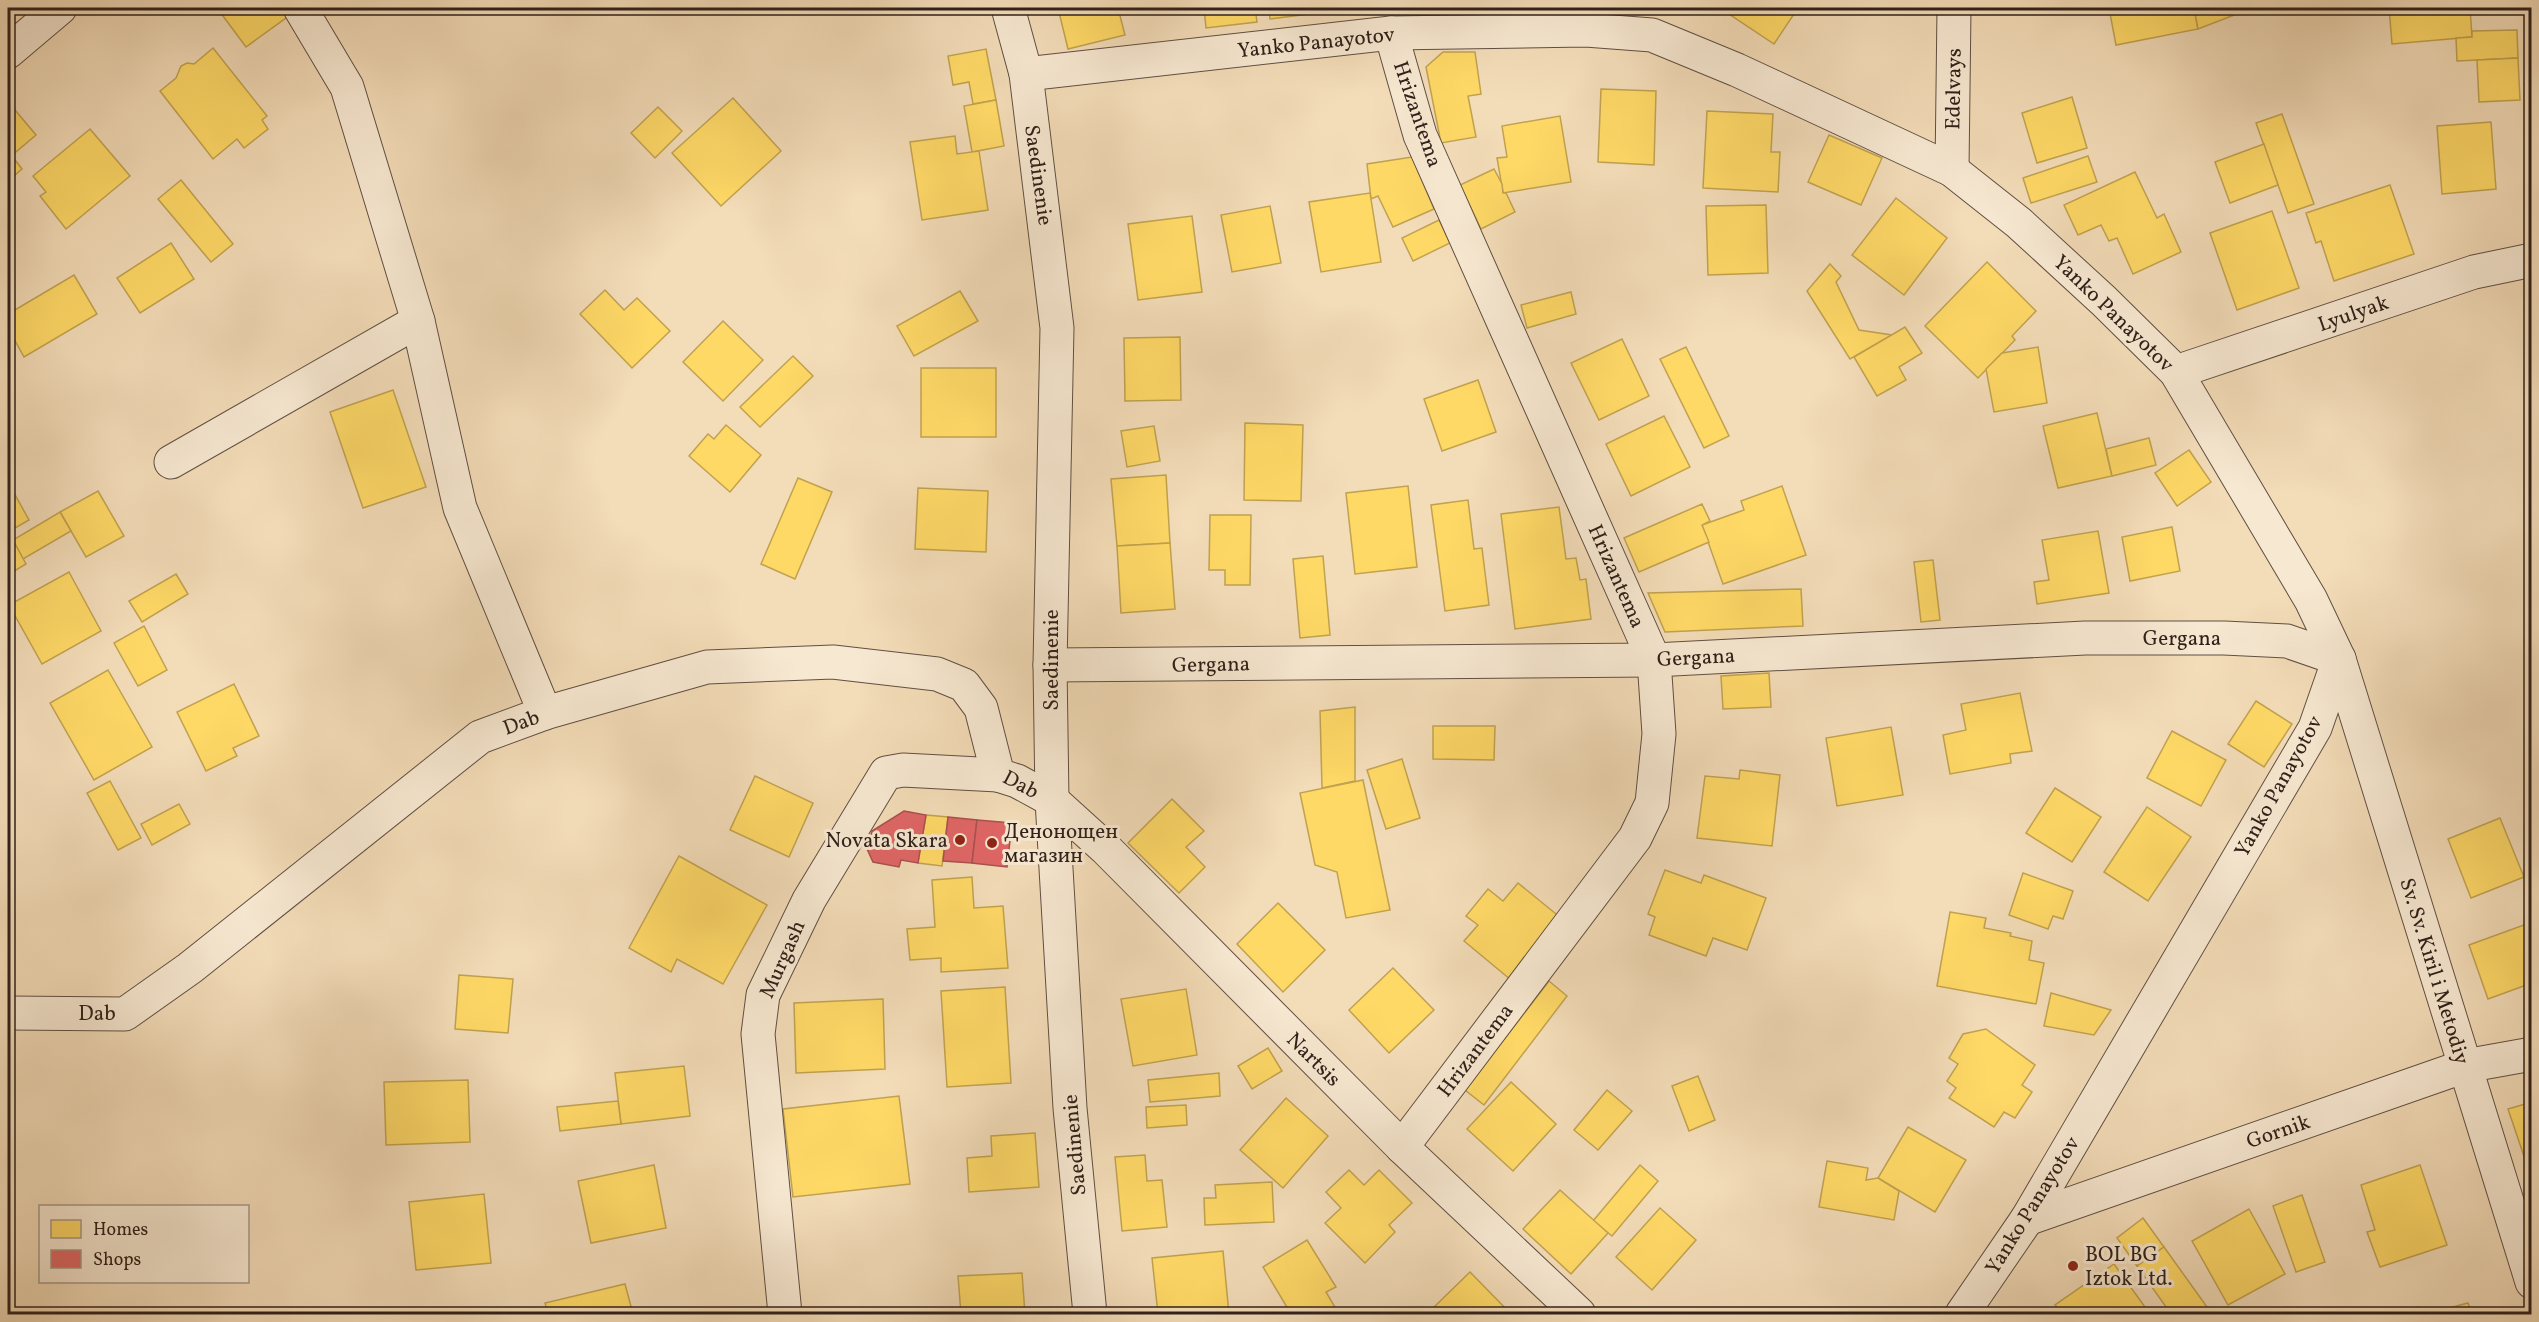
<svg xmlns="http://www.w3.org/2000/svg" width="2539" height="1322" font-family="Vollkorn,serif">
  <rect width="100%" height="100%" fill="#f3dcb8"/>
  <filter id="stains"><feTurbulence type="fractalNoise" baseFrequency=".00333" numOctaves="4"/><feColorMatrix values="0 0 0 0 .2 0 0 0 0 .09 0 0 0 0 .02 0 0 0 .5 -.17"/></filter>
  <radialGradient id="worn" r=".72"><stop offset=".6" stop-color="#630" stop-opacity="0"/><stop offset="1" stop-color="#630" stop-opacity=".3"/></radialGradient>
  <g fill="#ffd966" stroke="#c1a24f" stroke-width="1.5">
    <path d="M8,8H11L16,14L8,20Z"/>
    <path d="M217,8H284L290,15L246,47Z"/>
    <path d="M888,8H906L890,14Z"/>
    <path d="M1058,8H1118L1125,35L1068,49Z"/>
    <path d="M1204,8H1255L1257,22L1206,28Z"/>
    <path d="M1269,8H1309V14L1270,19Z"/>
    <path d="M1351,8H1382L1351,10Z"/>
    <path d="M1729,8H1798L1774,44L1726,12Z"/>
    <path d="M2109,8H2194L2198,29L2116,45Z"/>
    <path d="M2194,8H2249L2250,9L2198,29Z"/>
    <path d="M2389,8H2470L2472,37L2392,44Z"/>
    <path d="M2517,30L2518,58L2457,61L2456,38L2472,37V31Z"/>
    <path d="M213,48L267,116L262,120L268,129L244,148L237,139L213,159L160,91L176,78L181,66L187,63L194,64Z"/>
    <path d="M986,49L996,100L973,104L969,82L953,85L948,56Z"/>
    <path d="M1443,52H1475L1481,94L1468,96L1476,137L1441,143L1426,67Z"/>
    <path d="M2518,58L2520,100L2479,102L2477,60Z"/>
    <path d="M1601,89L1656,91L1654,165L1598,162Z"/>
    <path d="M2072,97L2087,148L2037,163L2022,113Z"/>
    <path d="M733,98L781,151L721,206L672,153Z"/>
    <path d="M996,100L1004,146L972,152L964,106Z"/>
    <path d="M10,104L36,135L11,156L8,151V107Z"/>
    <path d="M658,107L682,131L655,158L631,133Z"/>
    <path d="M1707,111L1773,114L1771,152H1780L1778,192L1703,188Z"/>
    <path d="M2282,114L2314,204L2288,213L2256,123Z"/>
    <path d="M1560,116L1571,182L1503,193L1497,158L1507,157L1502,126Z"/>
    <path d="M2491,122L2496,189L2442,194L2437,126Z"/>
    <path d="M90,129L130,176L66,229L40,196L46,192L33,176Z"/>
    <path d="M1829,135L1882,158L1861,205L1808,182Z"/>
    <path d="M955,136L957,154L979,151L988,210L922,220L910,142Z"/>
    <path d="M2264,144L2278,185L2230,203L2215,162Z"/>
    <path d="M8,151L22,169L8,181Z"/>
    <path d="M2088,156L2097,182L2031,203L2023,178Z"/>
    <path d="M1412,157L1434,209L1393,227L1378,196L1371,199L1367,164Z"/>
    <path d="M1494,169L1502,184L1503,193H1506L1515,212L1481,229L1460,185Z"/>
    <path d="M2135,172L2157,218L2164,214L2181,252L2133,274L2117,238L2109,241L2101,225L2078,235L2064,205Z"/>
    <path d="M181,180L233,244L211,262L158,199Z"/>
    <path d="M2390,185L2414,254L2334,281L2321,241L2316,243L2306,213Z"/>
    <path d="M1370,193L1381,262L1321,272L1309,202Z"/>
    <path d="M1896,198L1947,238L1904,295L1852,255Z"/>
    <path d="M1766,205L1768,273L1708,275L1706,206Z"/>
    <path d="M1270,206L1281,263L1232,272L1221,215Z"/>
    <path d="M2272,211L2299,288L2237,310L2210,233Z"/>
    <path d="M1192,216L1202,292L1138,300L1128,224Z"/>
    <path d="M1439,220L1450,243L1413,261L1402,238Z"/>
    <path d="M171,243L194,279L140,313L117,278Z"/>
    <path d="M1987,262L2036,311L2012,336L2015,340L1978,378L1925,326Z"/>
    <path d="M1830,264L1841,276L1836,282L1859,330L1892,335L1850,359L1807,291Z"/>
    <path d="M74,275L97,314L24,357L8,328V314Z"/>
    <path d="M605,290L624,310L637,298L670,331L632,368L580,314Z"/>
    <path d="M960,291L978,321L914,356L897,326Z"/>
    <path d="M1571,292L1576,314L1527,328L1521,305Z"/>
    <path d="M723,321L763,360L723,401L683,362Z"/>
    <path d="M1905,327L1922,353L1899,367L1906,380L1877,396L1854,357Z"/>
    <path d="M1180,337L1181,400L1125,401L1124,338Z"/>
    <path d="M1622,339L1649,396L1599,420L1571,363Z"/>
    <path d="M1686,347L1729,436L1704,448L1660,359Z"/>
    <path d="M2038,347L2047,403L1994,412L1986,369L2002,353Z"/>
    <path d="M793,356L813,376L760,427L740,407Z"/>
    <rect x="921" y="368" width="75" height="69"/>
    <path d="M1478,380L1496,432L1442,451L1424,399Z"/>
    <path d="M393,390L426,487L363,508L330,412Z"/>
    <path d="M2097,413L2112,476L2058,488L2043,426Z"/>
    <path d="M1664,416L1690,467L1631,496L1606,444Z"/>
    <path d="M1245,423L1303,425L1301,501L1244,500Z"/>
    <path d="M726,425L761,455L730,492L689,456L708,434L714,439Z"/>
    <path d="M1154,426L1160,461L1127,467L1121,431Z"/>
    <path d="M2149,438L2156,465L2112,476L2106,449Z"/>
    <path d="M2189,450L2211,482L2177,506L2155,473Z"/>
    <path d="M1166,475L1170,543L1117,546L1111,479Z"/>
    <path d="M798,478L832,492L795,579L761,564Z"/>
    <path d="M8,482L29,520L8,532L13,540L8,543Z"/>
    <path d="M1408,486L1417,567L1355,574L1346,493Z"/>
    <path d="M1782,486L1806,555L1723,584L1702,525L1744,510L1741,501Z"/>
    <path d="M918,488L988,491L986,552L915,549Z"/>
    <path d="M98,491L124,536L86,557L60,512Z"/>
    <path d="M1468,500L1474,549L1482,548L1489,605L1445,611L1431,505Z"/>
    <path d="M1702,504L1710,521L1702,525L1709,542L1639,572L1624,538Z"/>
    <path d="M1559,507L1566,559L1576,558L1580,580L1586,579L1591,619L1515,629L1501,514Z"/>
    <path d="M60,512L71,531L23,559L13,540Z"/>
    <path d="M1210,515H1251L1250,585H1225V570H1209Z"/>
    <path d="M2172,527L2180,571L2130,581L2122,537Z"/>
    <path d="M2098,531L2109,593L2037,604L2034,582L2049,580L2042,540Z"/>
    <path d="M13,540L26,564L8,575V543Z"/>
    <path d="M1170,543L1175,609L1121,613L1117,546Z"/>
    <path d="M1323,556L1330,635L1300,638L1293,559Z"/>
    <path d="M1933,560L1940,620L1921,622L1914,562Z"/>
    <path d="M69,572L101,631L42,664L9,605Z"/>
    <path d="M176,574L188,594L142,622L129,601Z"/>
    <path d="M1801,589L1803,626L1665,632L1648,593Z"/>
    <path d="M144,626L167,670L138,686L114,643Z"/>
    <path d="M108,670L152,747L94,780L50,703Z"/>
    <path d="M1769,673L1771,707L1723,709L1721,676Z"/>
    <path d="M234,684L259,736L233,748L237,756L206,771L177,712Z"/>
    <path d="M2020,693L2032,751L2010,754L2011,763L1950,774L1943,735L1966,730L1961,704Z"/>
    <path d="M2256,701L2292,724L2264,767L2228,744Z"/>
    <path d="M1355,707V781L1322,788L1320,711Z"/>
    <path d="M1433,726H1495L1494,760L1433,759Z"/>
    <path d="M1891,727L1903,795L1837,806L1826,738Z"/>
    <path d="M2172,731L2226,760L2201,806L2147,778Z"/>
    <path d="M1402,759L1420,818L1386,829L1367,770Z"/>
    <path d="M1740,770L1780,775L1772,846L1697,838L1705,776L1739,779Z"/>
    <path d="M755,776L813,803L789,857L730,830Z"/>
    <path d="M1363,780L1390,910L1346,918L1337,872L1315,865L1300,793Z"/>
    <path d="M110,781L141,838L118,850L87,793Z"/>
    <path d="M2055,788L2101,817L2072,862L2026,833Z"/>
    <path d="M1172,799L1204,831L1186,847L1205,867L1179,893L1128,843Z"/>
    <path d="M179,804L190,824L152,845L141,824Z"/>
    <path d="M2147,807L2191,837L2148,901L2104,872Z"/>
    <path d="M926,815L948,817L942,866L918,863Z"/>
    <path d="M2500,818L2524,877L2471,898L2448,839Z"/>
    <path d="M679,856L767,905L723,984L677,959L671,972L629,948Z"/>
    <path d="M1665,870L1701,883L1704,875L1766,898L1747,950L1713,938L1706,956L1649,935L1655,917L1648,914Z"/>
    <path d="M2023,873L2073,891L2063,919L2053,916L2048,929L2009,915Z"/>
    <path d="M972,877L974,908L1003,906L1008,968L941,972V958L910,960L907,929L935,927L932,880Z"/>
    <path d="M1518,883L1561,918L1511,980L1464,941L1478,925L1466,916L1488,889L1503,901Z"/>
    <path d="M1278,903L1325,950L1283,992L1237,944Z"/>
    <path d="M1950,912L1986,918L1984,928L2011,933L2010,936L2032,941L2029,960L2044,963L2036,1004L1937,986Z"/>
    <path d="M2532,922V983L2488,999L2469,945Z"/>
    <path d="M1393,968L1434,1010L1389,1053L1349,1010Z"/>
    <path d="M459,975L513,979L508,1033L455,1029Z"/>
    <path d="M1549,981L1567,996L1484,1105L1465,1090Z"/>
    <path d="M1005,987L1011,1083L947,1087L941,991Z"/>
    <path d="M1186,989L1197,1055L1133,1066L1121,999Z"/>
    <path d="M2051,993L2111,1010L2094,1035L2044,1026Z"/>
    <path d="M883,999L885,1069L796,1073L794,1003Z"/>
    <path d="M1986,1029L2035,1065L2022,1085L2032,1092L2015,1118L2004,1112L1994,1127L1949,1098L1956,1088L1947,1081L1958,1064L1949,1058L1963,1034Z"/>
    <path d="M1268,1048L1282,1071L1252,1089L1238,1066Z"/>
    <path d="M684,1066L690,1116L621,1124L615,1073Z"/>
    <path d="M1219,1073L1220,1096L1150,1102L1148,1080Z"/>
    <path d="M1698,1076L1715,1120L1689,1131L1672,1086Z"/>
    <path d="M468,1080L470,1142L386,1145L384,1082Z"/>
    <path d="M1511,1082L1556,1124L1513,1171L1467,1129Z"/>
    <path d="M1607,1090L1632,1111L1598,1150L1574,1130Z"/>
    <path d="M899,1096L910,1184L793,1197L783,1109Z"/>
    <path d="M1286,1098L1328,1136L1283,1188L1240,1150Z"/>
    <path d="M618,1101L621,1124L560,1131L557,1107Z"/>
    <path d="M2532,1102V1180L2508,1109Z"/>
    <path d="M1186,1105L1187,1125L1147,1128L1146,1107Z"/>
    <path d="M1908,1127L1966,1160L1935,1212L1878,1178Z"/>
    <path d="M1035,1133L1039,1187L969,1192L967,1158L992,1156L991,1136Z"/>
    <path d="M1145,1155L1147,1181L1162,1180L1167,1227L1122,1231L1115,1157Z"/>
    <path d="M1827,1161L1868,1168L1866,1180L1878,1178L1899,1191L1894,1220L1819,1207Z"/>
    <path d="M654,1165L666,1228L591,1243L578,1181Z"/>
    <path d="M1640,1165L1658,1181L1612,1236L1593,1221Z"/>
    <path d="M2420,1165L2447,1245L2380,1267L2367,1232L2375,1230L2361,1185Z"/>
    <path d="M1349,1170L1364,1185L1379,1170L1412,1203L1389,1225L1395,1232L1365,1263L1325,1223L1341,1208L1326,1192Z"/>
    <path d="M1272,1182L1274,1222L1205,1225L1204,1198H1216L1215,1185Z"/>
    <path d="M1560,1190L1608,1233L1571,1274L1523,1229Z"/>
    <path d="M484,1194L491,1263L416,1270L409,1202Z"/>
    <path d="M2302,1195L2325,1262L2296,1272L2273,1206Z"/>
    <path d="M1660,1208L1696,1240L1652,1290L1616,1257Z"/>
    <path d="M2249,1209L2285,1274L2228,1305L2192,1241Z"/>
    <path d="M2143,1218L2164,1247L2137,1266L2117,1238Z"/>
    <path d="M1307,1240L1336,1287L1326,1292L1339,1314H1291L1263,1267Z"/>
    <path d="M2164,1247L2212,1314H2171L2137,1266Z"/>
    <path d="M1223,1251L1229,1314H1158L1152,1258Z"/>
    <path d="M2114,1264L2150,1314H2062L2055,1305Z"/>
    <path d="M1470,1272L1511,1314H1435L1431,1310Z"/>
    <path d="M1022,1273L1025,1314H961L958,1276Z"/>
    <path d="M625,1284L633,1314H548L545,1303Z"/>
    <path d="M2468,1303L2472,1314H2427Z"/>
    <path d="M2418,1307L2421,1314H2393Z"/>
  </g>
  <g fill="#e06666" stroke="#ab514f" stroke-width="1.5">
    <path d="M904,811L926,815L918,863L901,860L899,867L873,862L867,849L872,831Z"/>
    <path d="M948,817L977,820L972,863L943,861Z"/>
    <path d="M977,820L1012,823L1007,867L972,863Z"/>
  </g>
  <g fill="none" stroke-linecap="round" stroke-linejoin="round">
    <g stroke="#604f42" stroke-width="35">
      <g id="minor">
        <path d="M300,8L347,87L418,321L460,508L545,713"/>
        <path d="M1008,8L1026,74L1057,328L1050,665L1052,800L1070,1108L1090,1314"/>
        <path d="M1391,33L1420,135L1654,660L1659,734L1652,803L1635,838L1402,1147"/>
        <path d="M8,52L60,8"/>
        <path d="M1026,74L1391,33L1586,30L1652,35L1737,70L1952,170L2019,223L2104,301L2176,372L2311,600L2339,659L2532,1282"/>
        <path d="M1952,170L1954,8"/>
        <path d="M2176,372L2474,272L2532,260"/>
        <path d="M171,462L418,321"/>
        <path d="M1050,665L1654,660L2085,638H2224L2287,641L2339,659"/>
        <path d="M8,1013L125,1014L190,968L480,737L545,713L707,667L833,662L937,674L964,685L981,708L998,775L1017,781L1052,800L1106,849L1402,1147L1579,1314"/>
        <path d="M2027,1219L2465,1066L2532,1054"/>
        <path d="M785,1314L758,1034L763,995L809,900L886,773L903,770L998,775"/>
        <path d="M1962,1314L2027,1219L2315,728L2339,659"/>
      </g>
    </g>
    <use href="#minor" stroke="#f7e8d1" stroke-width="33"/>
  </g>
  <g fill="#8f2418" stroke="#f7e8d1" stroke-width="2">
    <circle cx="960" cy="840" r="6"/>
    <circle cx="992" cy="843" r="6"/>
    <circle cx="2073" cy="1266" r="6"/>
  </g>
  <g text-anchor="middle" stroke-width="6" stroke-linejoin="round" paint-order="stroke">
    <g font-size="21" fill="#2f201a" stroke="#f7e8d1">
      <text transform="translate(1316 42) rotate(-6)" y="7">Yanko Panayotov</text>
      <text transform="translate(1953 89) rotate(-89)" y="7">Edelvays</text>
      <text transform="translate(1418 114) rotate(71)" y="7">Hrizantema</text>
      <text transform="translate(1039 175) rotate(82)" y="7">Saedinenie</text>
      <text transform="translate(2114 313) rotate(44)" y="7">Yanko Panayotov</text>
      <text transform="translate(2353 313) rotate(-19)" y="7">Lyulyak</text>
      <text transform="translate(1617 576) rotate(66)" y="7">Hrizantema</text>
      <text x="2182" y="645">Gergana</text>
      <text transform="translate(1696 657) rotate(-3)" y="7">Gergana</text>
      <text transform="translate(1051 660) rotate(-90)" y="7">Saedinenie</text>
      <text transform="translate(1211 664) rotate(-1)" y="7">Gergana</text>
      <text transform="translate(521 722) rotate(-20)" y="7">Dab</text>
      <text transform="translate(1021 784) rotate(28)" y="7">Dab</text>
      <text transform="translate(2278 786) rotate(-61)" y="7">Yanko Panayotov</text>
      <text transform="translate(782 959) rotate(-66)" y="7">Murgash</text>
      <text transform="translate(2435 971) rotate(73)" y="7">Sv. Sv. Kiril i Metodiy</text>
      <text x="97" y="1020">Dab</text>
      <text transform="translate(1475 1050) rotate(-53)" y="7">Hrizantema</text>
      <text transform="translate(1314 1059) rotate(45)" y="7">Nartsis</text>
      <text transform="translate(2278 1131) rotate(-19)" y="7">Gornik</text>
      <text transform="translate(1074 1145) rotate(-95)" y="7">Saedinenie</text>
      <text transform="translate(2032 1205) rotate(-58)" y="7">Yanko Panayotov</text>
    </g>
    <g font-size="21" fill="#2f201a" stroke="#f7e8d1" text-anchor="start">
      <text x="1004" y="838">Денонощен<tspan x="1004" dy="24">магазин</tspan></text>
      <text x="948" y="847" text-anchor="end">Novata Skara</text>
      <text x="2085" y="1261">BOL BG<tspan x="2085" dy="24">Iztok Ltd.</tspan></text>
    </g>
  </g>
  <rect width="2539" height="1322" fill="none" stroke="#f3dcb8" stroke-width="30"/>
  <rect x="9" y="9" width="2521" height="1304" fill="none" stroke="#2f201a" stroke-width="3"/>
  <rect x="15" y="15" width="2509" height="1292" fill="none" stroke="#2f201a" stroke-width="1.5"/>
  <rect x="39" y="1205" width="210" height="78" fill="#f7e8d1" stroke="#a79888" stroke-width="1.5"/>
  <rect x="51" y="1220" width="30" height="18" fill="#ffd966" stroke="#a79888" stroke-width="1.5"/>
  <text x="93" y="1235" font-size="18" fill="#2f201a">Homes</text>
  <rect x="51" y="1250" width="30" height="18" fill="#e06666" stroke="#a79888" stroke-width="1.5"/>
  <text x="93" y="1265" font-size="18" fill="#2f201a">Shops</text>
  <rect width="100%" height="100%" filter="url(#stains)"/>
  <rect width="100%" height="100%" fill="url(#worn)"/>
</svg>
